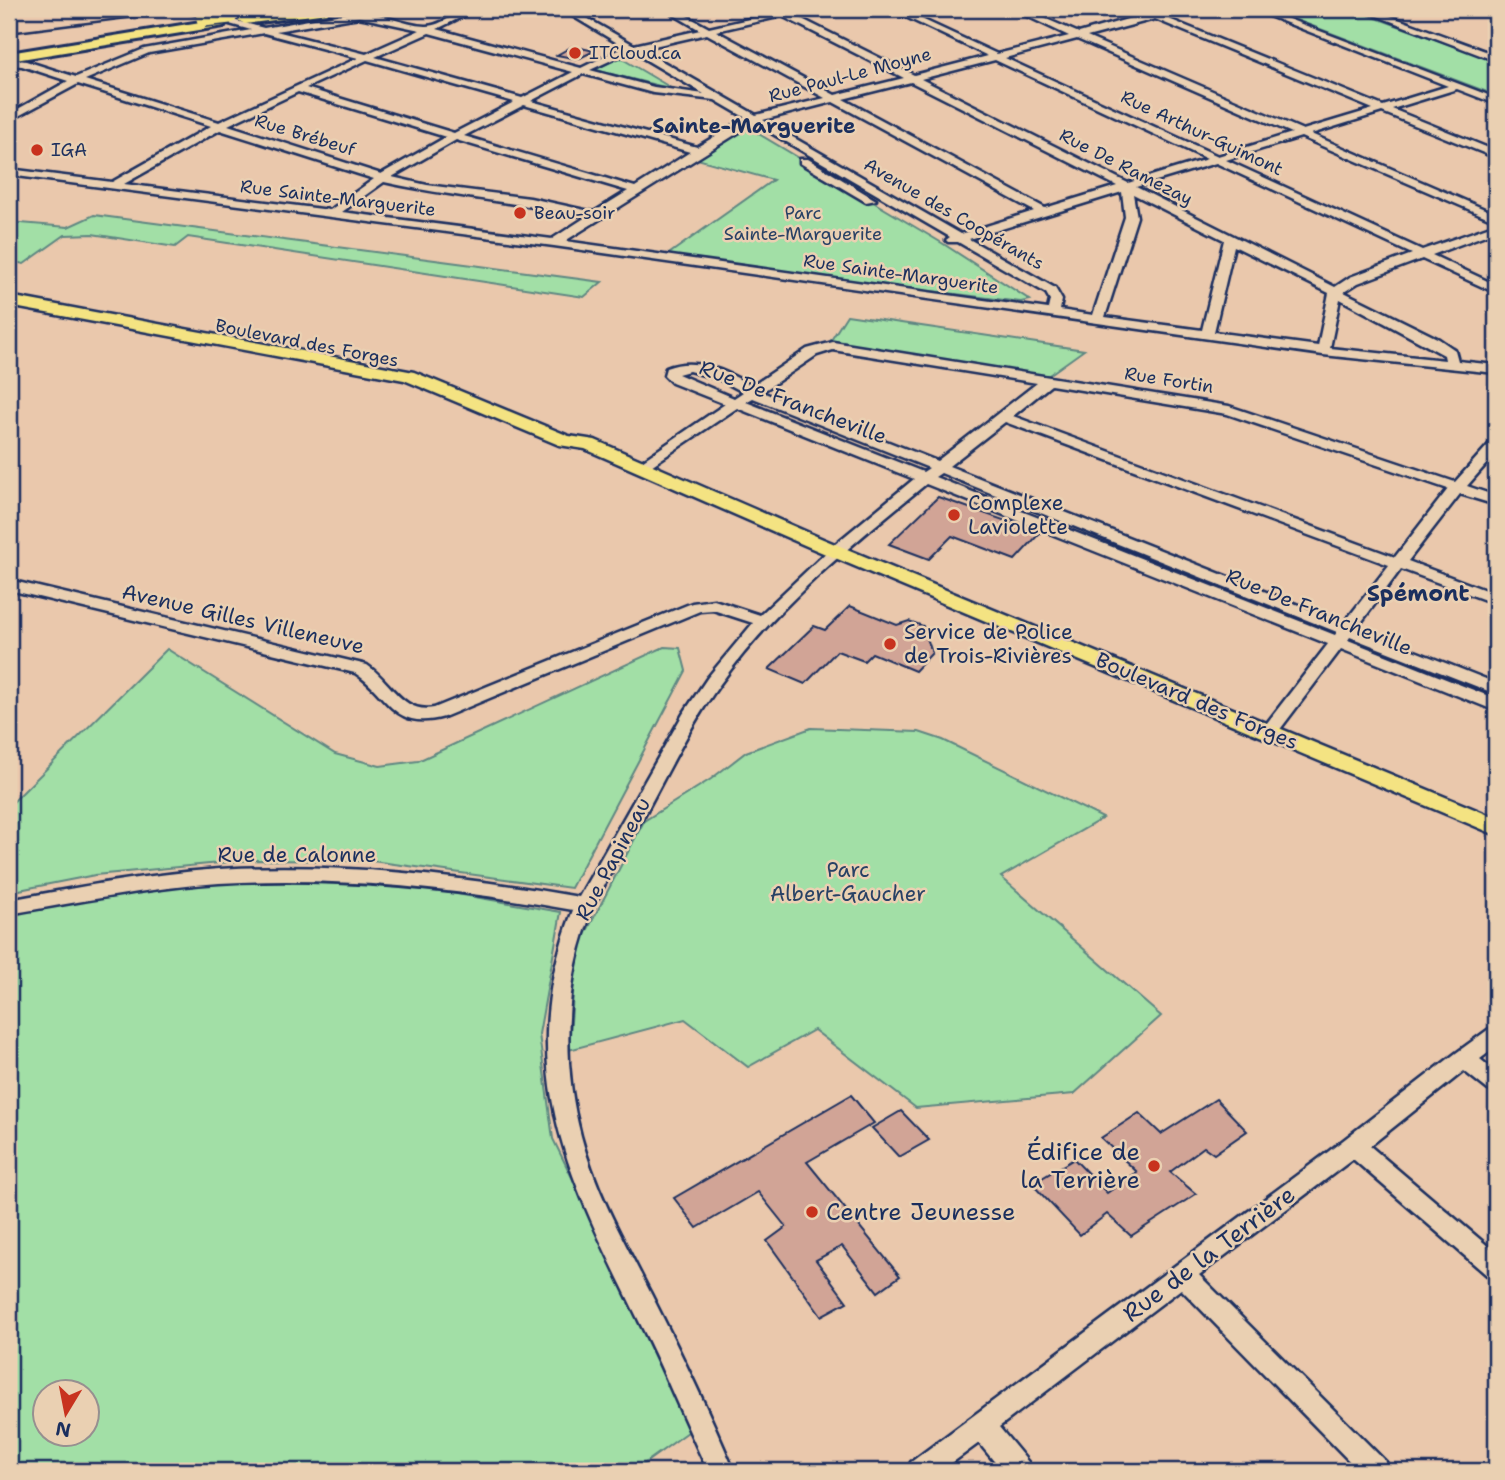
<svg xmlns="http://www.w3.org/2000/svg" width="1505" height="1480" font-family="'Shantell Sans',sans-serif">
  <rect width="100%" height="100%" fill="#eac8ac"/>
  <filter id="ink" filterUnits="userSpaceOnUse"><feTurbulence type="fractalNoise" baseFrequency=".0143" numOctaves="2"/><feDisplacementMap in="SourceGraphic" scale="14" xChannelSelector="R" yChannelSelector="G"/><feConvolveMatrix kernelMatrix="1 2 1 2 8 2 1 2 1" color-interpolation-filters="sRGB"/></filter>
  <g filter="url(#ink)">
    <g fill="#a2dfa6" stroke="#5e8782" stroke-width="2" fill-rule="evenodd">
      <path d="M1267,9H1351L1496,61V102L1485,91Z"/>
      <path d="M619,57L668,86L664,87L595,70Z"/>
      <path d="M747,127L942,243L1030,300L1021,302L663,258L773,180L697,159Z"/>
      <path d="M94,215L602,282L584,297L188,237L175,247L92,234L65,235L24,264L9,261V222L68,227Z"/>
      <path d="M847,315L1084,350L1042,380L828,345Z"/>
      <path d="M664,647L680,648L686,671L571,888L372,861L251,860L95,875L9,892V806L167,649L335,754L380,766L418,761Z"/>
      <path d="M811,728L919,732L943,740L1103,818L1001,877L1161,1016L1074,1094L916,1108L814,1030L748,1067L685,1019L569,1050L576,952L644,821L711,779L746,752Z"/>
      <path d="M235,879L381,881L561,912L539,1034L553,1139L695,1427L634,1471H9V909L89,889ZM46,1392H88V1434H46Z"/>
    </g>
    <g fill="#d1a496" stroke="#1b2f5e" stroke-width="2">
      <path d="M573,46L594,51L578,59L557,55Z"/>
      <path d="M938,497L1040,533L1015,560L952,536L929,559L889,544Z"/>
      <path d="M850,606L897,625L909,621L923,626L932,653L915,671L872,653L864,661L837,651L805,684L769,669L814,626L825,630Z"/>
      <path d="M851,1095L874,1123L807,1162L900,1276L878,1292L842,1246L816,1260L847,1302L821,1316L767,1241L786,1227L758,1192L697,1228L674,1198Z"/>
      <path d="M1216,1099L1247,1131L1214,1154L1204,1147L1170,1172L1196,1194L1131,1236L1107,1214L1080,1235L1032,1184L1074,1159L1107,1193L1137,1172L1101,1138L1139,1113L1161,1134Z"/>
      <path d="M901,1111L929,1140L899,1157L872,1128Z"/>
    </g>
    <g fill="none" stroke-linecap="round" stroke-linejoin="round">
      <g stroke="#1b2f5e" stroke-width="5">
        <g id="minor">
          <path d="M176,9H189L264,28L359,11C382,13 403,25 425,26C441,27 459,9 478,9L437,29L581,68L624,47L561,9H571L634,45L700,30L664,9H674L709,28L775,13L771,9H806L792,14L914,75L988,56L889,9H900L997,54L1069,36L1012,9H1023L1079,33L1152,12L1188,9L1164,17L1383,106L1448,86L1251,9H1262L1496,98V104L1457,89L1392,109L1496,151V158L1382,112L1311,134L1496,214V221L1301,137L1226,160L1422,250L1496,224V231L1432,255L1496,285V293L1422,259L1358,283L1344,292L1439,339L1455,350L1458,361L1496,365V373L1323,355L554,246L9,175V169L112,182L211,126L78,84L9,121V114L68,81L22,66L9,65V59L26,61L76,77L144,49L251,30ZM782,16L904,78L835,95L716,31ZM359,17L420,30L366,54L276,31ZM1155,19L1373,109L1303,130L1087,37ZM264,33L358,58L219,122L85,80L149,53ZM429,33L573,72L522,98L375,57ZM707,34L825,98L756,115L641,49ZM1077,39L1292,133L1218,156L1005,58ZM631,51L704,94L654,87L590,70ZM367,60L514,102L454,133L306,88ZM995,60L1207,159L1128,183L921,79ZM583,74L653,93L715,100L746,118L697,147L531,101ZM911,82L1117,186L1045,208L843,99ZM298,92L446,137L381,174L228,125ZM833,102L1034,211L961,234L763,120ZM524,105L690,152L635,187L464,136ZM754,123L950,237L946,240L948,242H958L1046,293L1050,300L1048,309L565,241ZM220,130L374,179L330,210L124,184ZM456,140L628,191L594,212L530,198L427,185L392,177ZM1216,163L1412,254L1350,277L1335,287L1136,187ZM384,182C451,197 519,202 586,217L552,239L342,212ZM1122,192L1125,217L1093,315L1060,310L1062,300L1055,288L969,239ZM1133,194L1224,240L1202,330L1105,317L1137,217ZM1234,246L1329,293L1318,346L1214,332ZM1340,299L1444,355L1445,360L1330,348Z"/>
          <path d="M1359,9H1371L1496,55V61Z"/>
          <path d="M800,159H808L876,200L866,202L800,163Z"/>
          <path d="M833,342L1229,406L1455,482L1491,442L1496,441V453L1467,486L1496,496V505L1460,494L1408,561L1496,594V604L1401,569L1357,628L1496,683V694L1350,637L1348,640L1496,699V711L1341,649L1275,736H1263L1260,732L1263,728L1328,644L926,484C852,544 776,606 720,684C691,724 669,770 645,814C628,844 609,873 595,904C564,976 561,1061 581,1136C596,1192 625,1243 651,1294C680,1351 709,1411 734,1471H708C684,1421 664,1370 639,1321C570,1180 511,1069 573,910C457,889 338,876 219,883C148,888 79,902 9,914V900C78,887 149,874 219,869C340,862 460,876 579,897L683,714L708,677L753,623L713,610L700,611L444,717C392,731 390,696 355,673L9,590V580L367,665C391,681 402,714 434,708L692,603L714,600L760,615L834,545L914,479L737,408L645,470H635L633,467L725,404L672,383L664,375L666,368C695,356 727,371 752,386L807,349ZM833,350L1037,383L937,461L762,392L817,355ZM689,371L719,379L743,392L734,398L678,374ZM1051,385L1227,414L1448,489L1395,557L1013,416ZM753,398L929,468L923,472L746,402ZM1005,422L1389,565L1344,623L949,466ZM941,473L1337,632L1335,635L935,477Z"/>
          <path d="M1496,1027V1047L1480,1059L1496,1072V1093L1488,1090L1464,1071L1370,1146L1496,1253V1279L1488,1276L1353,1159L1199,1275L1386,1462L1390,1471H1359L1181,1289L999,1427L1028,1462L1032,1471H1002L979,1443L941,1471H907L911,1462L1324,1155L1456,1053L1489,1029Z"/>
        </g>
      </g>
      <g stroke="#1b2f5e" stroke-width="5">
        <path id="major" d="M9,296L414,372L569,436L595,440L823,539L1496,818V835L809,547L585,449L559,445L404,380L9,306Z"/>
      </g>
      <g stroke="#1b2f5e" stroke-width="6">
        <g id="highway">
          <path d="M299,9H334L327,13L245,24L238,20L245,16Z"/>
          <path d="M219,19L226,23L224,26L9,61V53Z"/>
        </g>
      </g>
      <use href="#minor" fill="#ead0b2" fill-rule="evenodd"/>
      <use href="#major" fill="#f4e382" fill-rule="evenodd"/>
      <use href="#highway" fill="#f4e382" fill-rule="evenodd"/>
      <path stroke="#1b2f5e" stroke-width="2.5" d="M9,33L198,9"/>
      <g stroke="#1b2f5e" stroke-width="18" stroke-linecap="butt">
        <path id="highway-bridge" d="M204,19L230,16"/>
      </g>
      <use href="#highway-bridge" stroke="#f4e382" stroke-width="15"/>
    </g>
  </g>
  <g fill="#c8321e" stroke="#ead0b2" stroke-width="2.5">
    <circle cx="575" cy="53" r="7"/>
    <circle cx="37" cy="150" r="7"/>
    <circle cx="520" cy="213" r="7"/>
    <circle cx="954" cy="515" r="7"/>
    <circle cx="890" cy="644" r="7"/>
    <circle cx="1154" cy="1166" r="7"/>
    <circle cx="812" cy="1212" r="7"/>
  </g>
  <g text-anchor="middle" stroke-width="5" stroke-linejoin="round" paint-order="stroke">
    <g font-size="18" fill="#1b2f5e" stroke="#ead0b2" text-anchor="start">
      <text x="589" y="59">ITCloud.ca</text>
      <text x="51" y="156">IGA</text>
      <text x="534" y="219">Beau-soir</text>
    </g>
    <g font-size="18" fill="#1b2f5e" stroke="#ead0b2">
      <text transform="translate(850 75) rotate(-15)" y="6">Rue Paul-Le Moyne</text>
      <text transform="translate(1202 133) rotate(25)" y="6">Rue Arthur-Guimont</text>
      <text transform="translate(305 135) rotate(17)" y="6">Rue Brébeuf</text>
      <text transform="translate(1126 167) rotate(27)" y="6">Rue De Ramezay</text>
      <text transform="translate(338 198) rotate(7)" y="6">Rue Sainte-Marguerite</text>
      <text transform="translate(954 214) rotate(30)" y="6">Avenue des Coopérants</text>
      <text transform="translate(901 274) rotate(8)" y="6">Rue Sainte-Marguerite</text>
      <text transform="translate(307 343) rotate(11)" y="6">Boulevard des Forges</text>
      <text transform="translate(1169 380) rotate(9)" y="6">Rue Fortin</text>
    </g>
    <g font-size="18" fill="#284165" stroke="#ead0b2">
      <text x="803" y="219">Parc<tspan x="803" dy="21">Sainte-Marguerite</tspan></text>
    </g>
    <g font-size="21" font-weight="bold" fill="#1b2f5e" stroke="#ead0b2">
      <text x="754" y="133">Sainte-Marguerite</text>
    </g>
    <g font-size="21" fill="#1b2f5e" stroke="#ead0b2">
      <text transform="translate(793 402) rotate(21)" y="7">Rue De Francheville</text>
      <text transform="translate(1319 612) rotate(22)" y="7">Rue De Francheville</text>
      <text transform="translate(243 619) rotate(13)" y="7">Avenue Gilles Villeneuve</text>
      <text transform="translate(1197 701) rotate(23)" y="7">Boulevard des Forges</text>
      <text x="297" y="862">Rue de Calonne</text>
      <text transform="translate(613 859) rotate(-62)" y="7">Rue Papineau</text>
    </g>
    <g font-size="21" fill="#1b2f5e" stroke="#ead0b2" text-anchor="start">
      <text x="968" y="510">Complexe<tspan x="968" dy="24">Laviolette</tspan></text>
      <text x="904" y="639">Service de Police<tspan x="904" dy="24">de Trois-Rivières</tspan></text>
    </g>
    <g font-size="21" fill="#284165" stroke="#ead0b2">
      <text x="848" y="877">Parc<tspan x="848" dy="24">Albert-Gaucher</tspan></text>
    </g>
    <g font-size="23" font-weight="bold" fill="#1b2f5e" stroke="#ead0b2">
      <text x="1418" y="601">Spémont</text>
    </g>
    <g font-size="24" fill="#1b2f5e" stroke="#ead0b2" text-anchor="end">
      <text x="1140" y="1160">Édifice de<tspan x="1140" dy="28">la Terrière</tspan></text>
      <text x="826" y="1220" text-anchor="start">Centre Jeunesse</text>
    </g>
    <g font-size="24" fill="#1b2f5e" stroke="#ead0b2">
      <text transform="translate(1209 1254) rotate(-37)" y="8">Rue de la Terrière</text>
    </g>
  </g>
  <rect width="1505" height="1480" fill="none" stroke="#ead0b2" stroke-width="35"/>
  <rect x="18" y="18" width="1470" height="1445" fill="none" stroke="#1b2f5e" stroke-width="2.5" filter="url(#ink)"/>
  <g transform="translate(66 1413) rotate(190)"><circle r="33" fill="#ead0b2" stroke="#979090" stroke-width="2"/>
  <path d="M0-5L12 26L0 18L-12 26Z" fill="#c8321e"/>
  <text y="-10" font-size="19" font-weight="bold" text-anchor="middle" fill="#1b2f5e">N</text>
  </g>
</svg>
